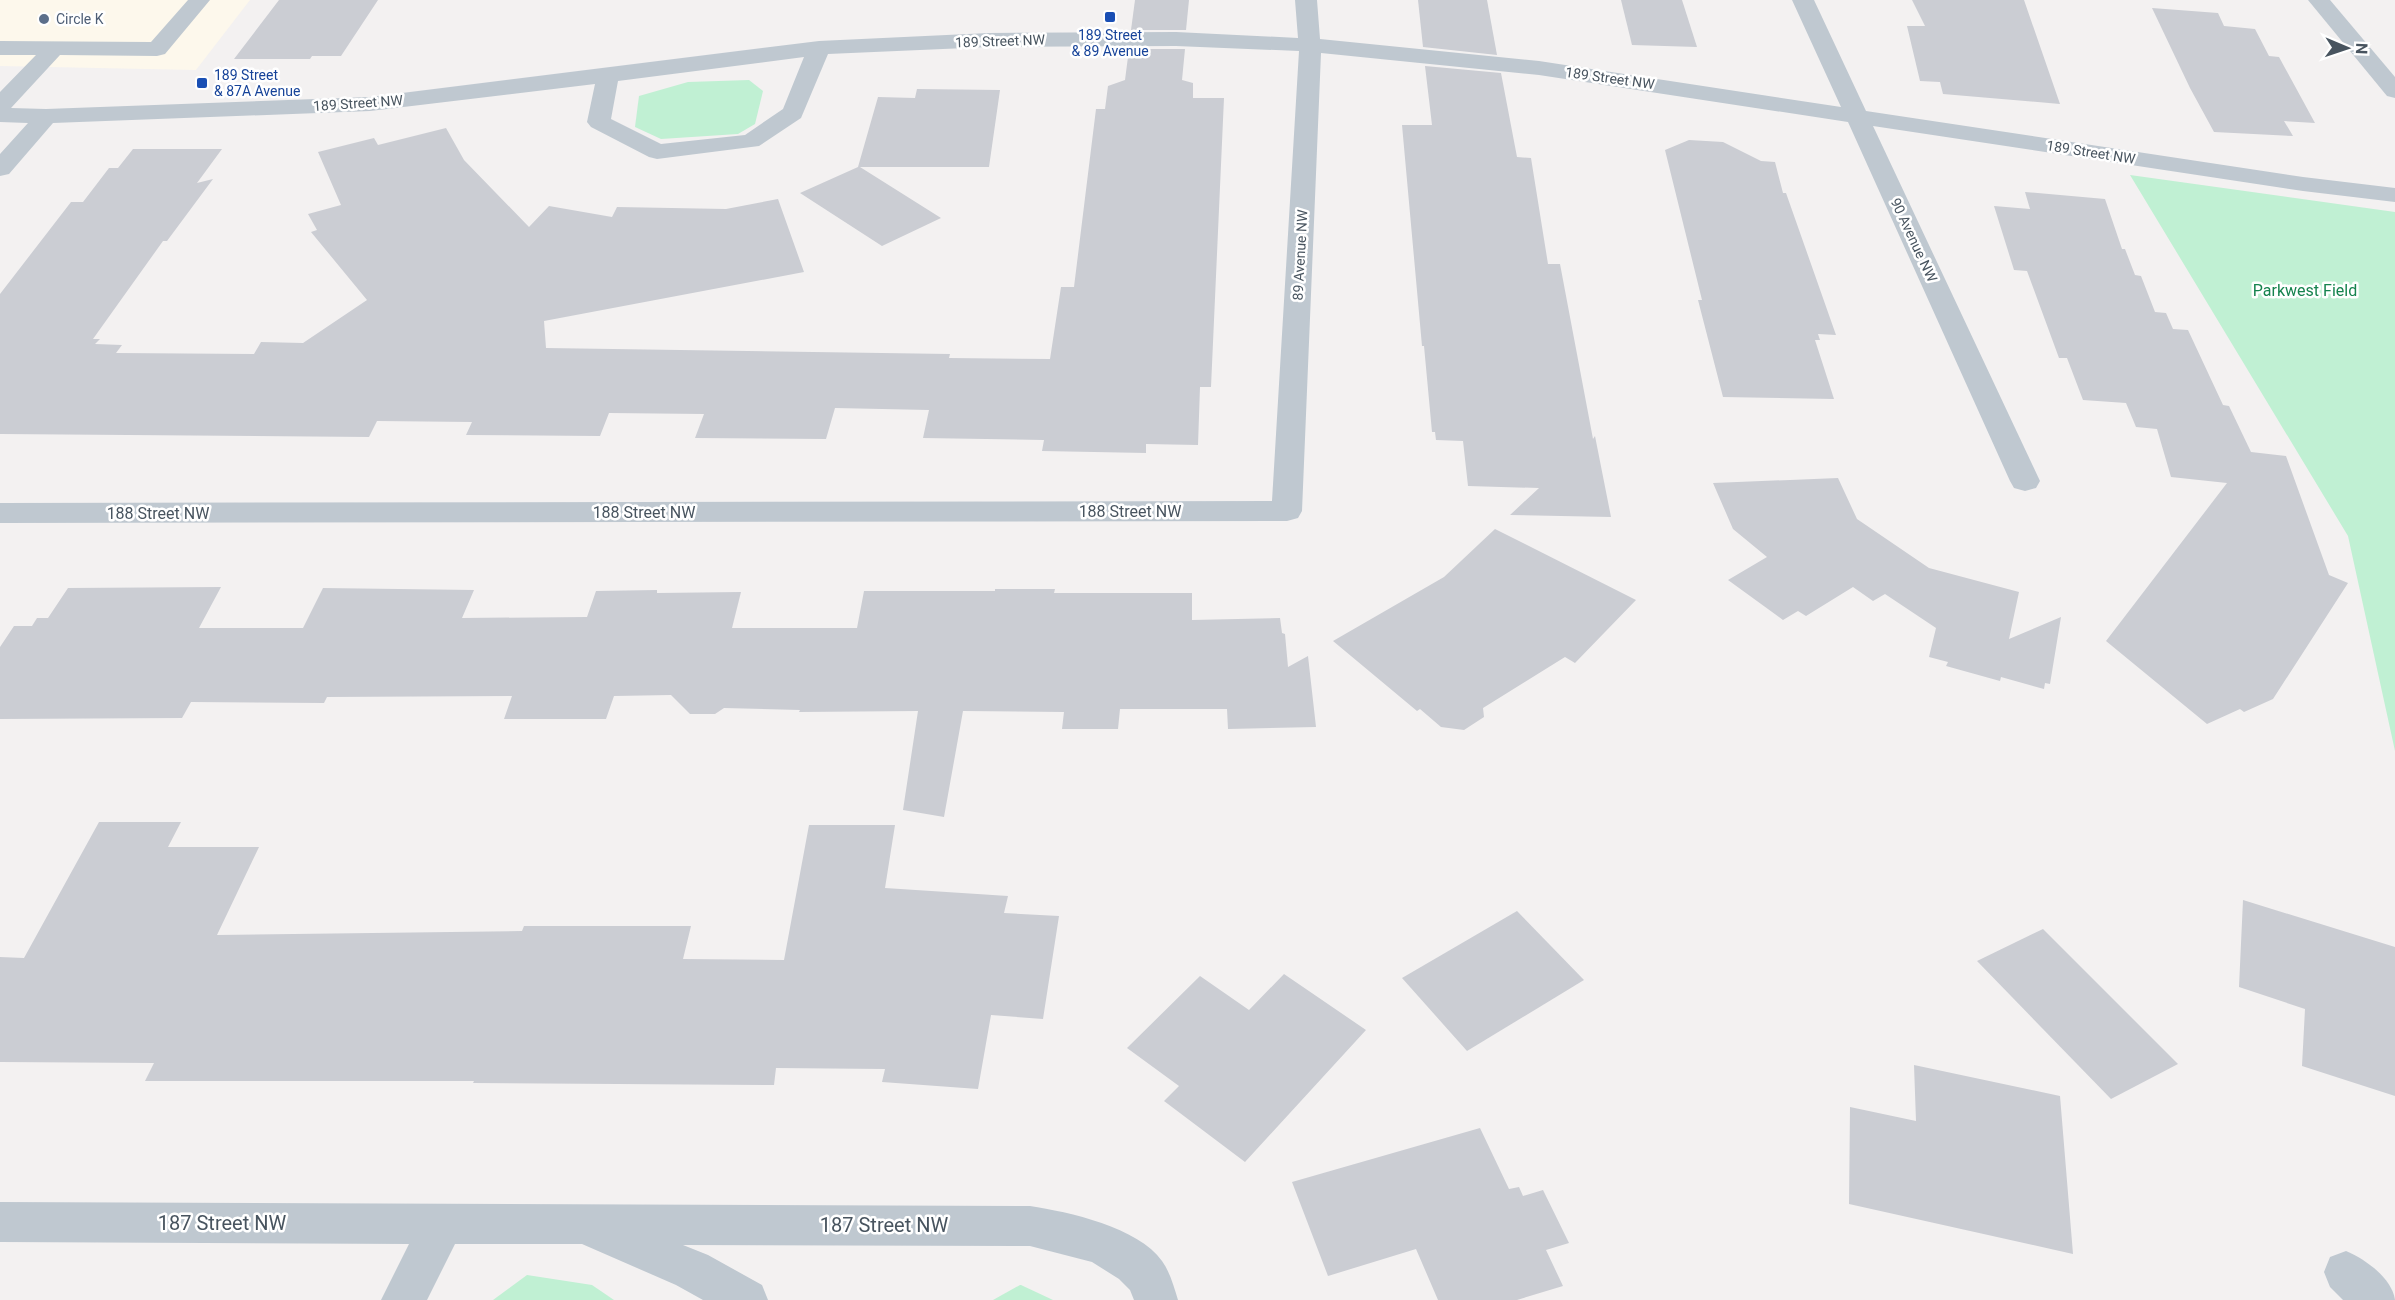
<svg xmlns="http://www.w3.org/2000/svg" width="2395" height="1300" font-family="Roboto,sans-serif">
  <rect width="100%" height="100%" fill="#f3f1f1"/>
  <path fill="#fdf8ec" d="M0,0H250L196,70L0,66Z"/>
  <g fill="#c0f0d3">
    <path d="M749,80L763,91L755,124L738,134L661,139L635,127L639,96L688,82Z"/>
    <path d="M2130,175L2395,212V751L2348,536Z"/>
    <path d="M527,1275L592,1285L614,1300H493Z"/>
    <path d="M1020,1285H1021L1053,1300H993Z"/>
  </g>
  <g fill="#cbcdd3">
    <path d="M279,0H378L341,56H312L310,59H234Z"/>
    <path d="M1135,0H1189L1186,30H1131Z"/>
    <path d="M1418,0H1487L1497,55L1423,47Z"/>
    <path d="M1621,0H1682L1697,47L1632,45Z"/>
    <path d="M1912,0H2024L2060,104L1943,94L1940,82L1920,81L1907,26H1925Z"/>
    <path d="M2152,8L2218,13L2224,26L2255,29L2269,56L2279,57L2315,123L2284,121L2293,136L2214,132L2190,88Z"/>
    <path d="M1129,49H1185L1182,80L1193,83V98H1224L1211,387H1200L1198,445L1146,444V453L1042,451L1044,440L923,438L929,410L835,408L826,439L695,438L704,414L609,413L600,436L466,435L472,422L377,421L369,437L0,434V294L71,202H83L109,168H118L133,149H222L197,183L213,179L167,241H163L93,339H100L95,344L122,345L116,353L254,354L261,342L303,343L367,300L311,232L317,230L308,214L341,205L318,152L374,138L378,145L446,128L464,160L529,227L549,206L612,217L617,207L726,209L778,199L804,272L544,321L546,348L950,354L949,358L1050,359L1061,287H1074L1096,109H1105L1108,86L1125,80Z"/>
    <path d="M1425,66L1501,73L1517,157L1531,158L1548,264H1560L1593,439L1595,436L1611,517L1510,515L1539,488L1468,486L1463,441L1436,440L1435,432H1432L1424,346H1422L1402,125H1432Z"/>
    <path d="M917,89L1000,90L989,167H860L941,218L882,246L800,193L858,167L878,97L915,98Z"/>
    <path d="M1689,140L1723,142L1761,161L1775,162L1783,193H1786L1836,335L1818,334L1820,340H1815L1834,399L1723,397L1698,300H1702L1665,150Z"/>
    <path d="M2025,192L2105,199L2122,249H2125L2135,275L2141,276L2155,312L2166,313L2173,329L2188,330L2223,405L2229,406L2251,452L2286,456L2329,575L2348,583L2273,699L2244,712L2240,709L2207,724L2106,641L2227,483L2171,477L2157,429L2136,427L2126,403L2083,400L2067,358H2059L2027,271L2014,270L1994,206L2030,209Z"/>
    <path d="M1838,478L1857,519L1929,568L2019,592L2009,639L2061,617L2050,684L2045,683L2044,689L2001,677L2000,681L1946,666L1948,662L1929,657L1936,628L1885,594L1873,601L1853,587L1806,616L1798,611L1783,620L1728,580L1767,557L1733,529L1713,483Z"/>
    <path d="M1495,529L1636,600L1575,663L1565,657L1483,708L1484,717L1464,730L1441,727L1420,709L1417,711L1333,641L1444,577Z"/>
    <path d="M221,587L199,628H303L323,588L474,590L462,618L587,617L596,591L657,590V593L741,592L732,628H857L864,591H995V589H1055L1054,593H1192V620L1280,618L1282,633L1285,634L1288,667L1308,656L1316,727L1228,729L1227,709H1120L1118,729H1062L1064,712L963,711L944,817L903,810L918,711L799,712L800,710L724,708L715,714H690L671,695L614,696L606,719H504L512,696L327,697L324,703L191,702L182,718L0,719V647L14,626H32L37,618H48L68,588Z"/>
    <path d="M99,822H181L168,847H259L217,935L522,931L524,926H691L683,959L784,960L809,825H895L885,888L1008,896L1004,913L1059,916L1043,1019L991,1015L978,1089L882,1082L885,1069L776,1068L774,1085L473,1083L474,1081H145L154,1063L0,1062V957L24,958Z"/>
    <path d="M2243,900L2395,947V1096L2302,1066L2305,1009L2239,987Z"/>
    <path d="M1517,911L1584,980L1467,1051L1402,978Z"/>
    <path d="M2043,929L2178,1064L2111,1099L1977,961Z"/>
    <path d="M1284,974L1366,1030L1245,1162L1164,1101L1179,1086L1127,1048L1200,976L1249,1010Z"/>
    <path d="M1914,1065L2060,1096L2073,1254L1849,1204L1850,1107L1916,1121Z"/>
    <path d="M1480,1128L1509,1189L1519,1187L1523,1196L1543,1190L1569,1243L1546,1250L1563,1286L1517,1300H1438L1416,1249L1328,1276L1292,1182Z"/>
  </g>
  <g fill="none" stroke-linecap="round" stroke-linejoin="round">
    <g fill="#bfc8d0" fill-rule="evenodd">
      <path d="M188,0H210L165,54L157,56L60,55L11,108L46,109L370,97L819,41L989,33L1176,32L1298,38L1295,0H1317L1320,39L1539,61L1841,107L1792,0H1814L1866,111L2303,177L2395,188V202L2303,191L1873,126L2040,481L2036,488L2025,491L2014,488L2010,481L1848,122L1539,75L1321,53L1302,511L1298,518L1287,521L0,523V503L1272,501L1299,51L1176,46L989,47L828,54L801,118L759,146L657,159L649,157L591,127L587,122L595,84L370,111L53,123L9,174L0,176V154L28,123L0,122V92L36,55H0V41L151,42ZM804,57L783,109L745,135L661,144L611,119L618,81Z"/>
      <path d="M2308,0H2330L2395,77V98L2387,96Z"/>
      <path d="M0,1202L1030,1206C1069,1212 1138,1227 1162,1261C1170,1272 1174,1287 1178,1300H1134L1130,1290L1119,1279L1092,1262L1030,1246L683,1245L708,1255L762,1285L768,1300H703L676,1285L582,1244H455L427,1300H381L409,1244L0,1242Z"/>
      <path d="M2346,1251C2365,1259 2392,1278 2395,1300H2343L2330,1287L2324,1272L2330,1257Z"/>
    </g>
  </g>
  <g fill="#1a4fb4" stroke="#fff" stroke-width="2">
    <rect x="1104" y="11" width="12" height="12" rx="3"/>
    <rect x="196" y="77" width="12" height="12" rx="3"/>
  </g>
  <circle fill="#5c6f8a" stroke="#fff" stroke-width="2" cx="44" cy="19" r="6"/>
  <g text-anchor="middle" stroke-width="5" stroke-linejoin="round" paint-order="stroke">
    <g font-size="14" fill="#4e5e75" stroke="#fff" text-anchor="start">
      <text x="56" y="24">Circle K</text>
    </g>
    <g font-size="14" fill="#164399" stroke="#fff">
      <text x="1110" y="40">189 Street<tspan x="1110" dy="16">&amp; 89 Avenue</tspan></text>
      <text x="214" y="80" text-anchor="start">189 Street<tspan x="214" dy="16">&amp; 87A Avenue</tspan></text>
    </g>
    <g font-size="14" fill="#48545f" stroke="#fff">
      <text transform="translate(1000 41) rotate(-2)" y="5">189 Street NW</text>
      <text transform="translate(1610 78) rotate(8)" y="5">189 Street NW</text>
      <text transform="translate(358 103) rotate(-4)" y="5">189 Street NW</text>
      <text transform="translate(2091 152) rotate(9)" y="5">189 Street NW</text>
      <text transform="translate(1914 240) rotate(65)" y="5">90 Avenue NW</text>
      <text transform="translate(1300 255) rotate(-87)" y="5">89 Avenue NW</text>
    </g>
    <g font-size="16" fill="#16834e" stroke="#fff">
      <text x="2305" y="296">Parkwest Field</text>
    </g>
    <g font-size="16" fill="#48545f" stroke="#fff">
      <text x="1130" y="517">188 Street NW</text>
      <text x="644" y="518">188 Street NW</text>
      <text x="158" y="519">188 Street NW</text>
    </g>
    <g font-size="20" fill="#48545f" stroke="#fff">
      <text x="222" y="1230">187 Street NW</text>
      <text x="884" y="1232">187 Street NW</text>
    </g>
  </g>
  <g transform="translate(2347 48) rotate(92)" stroke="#ffffff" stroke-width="4.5" paint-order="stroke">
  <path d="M0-4.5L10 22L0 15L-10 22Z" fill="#48545f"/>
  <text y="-9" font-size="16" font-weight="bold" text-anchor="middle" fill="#48545f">N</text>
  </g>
</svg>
